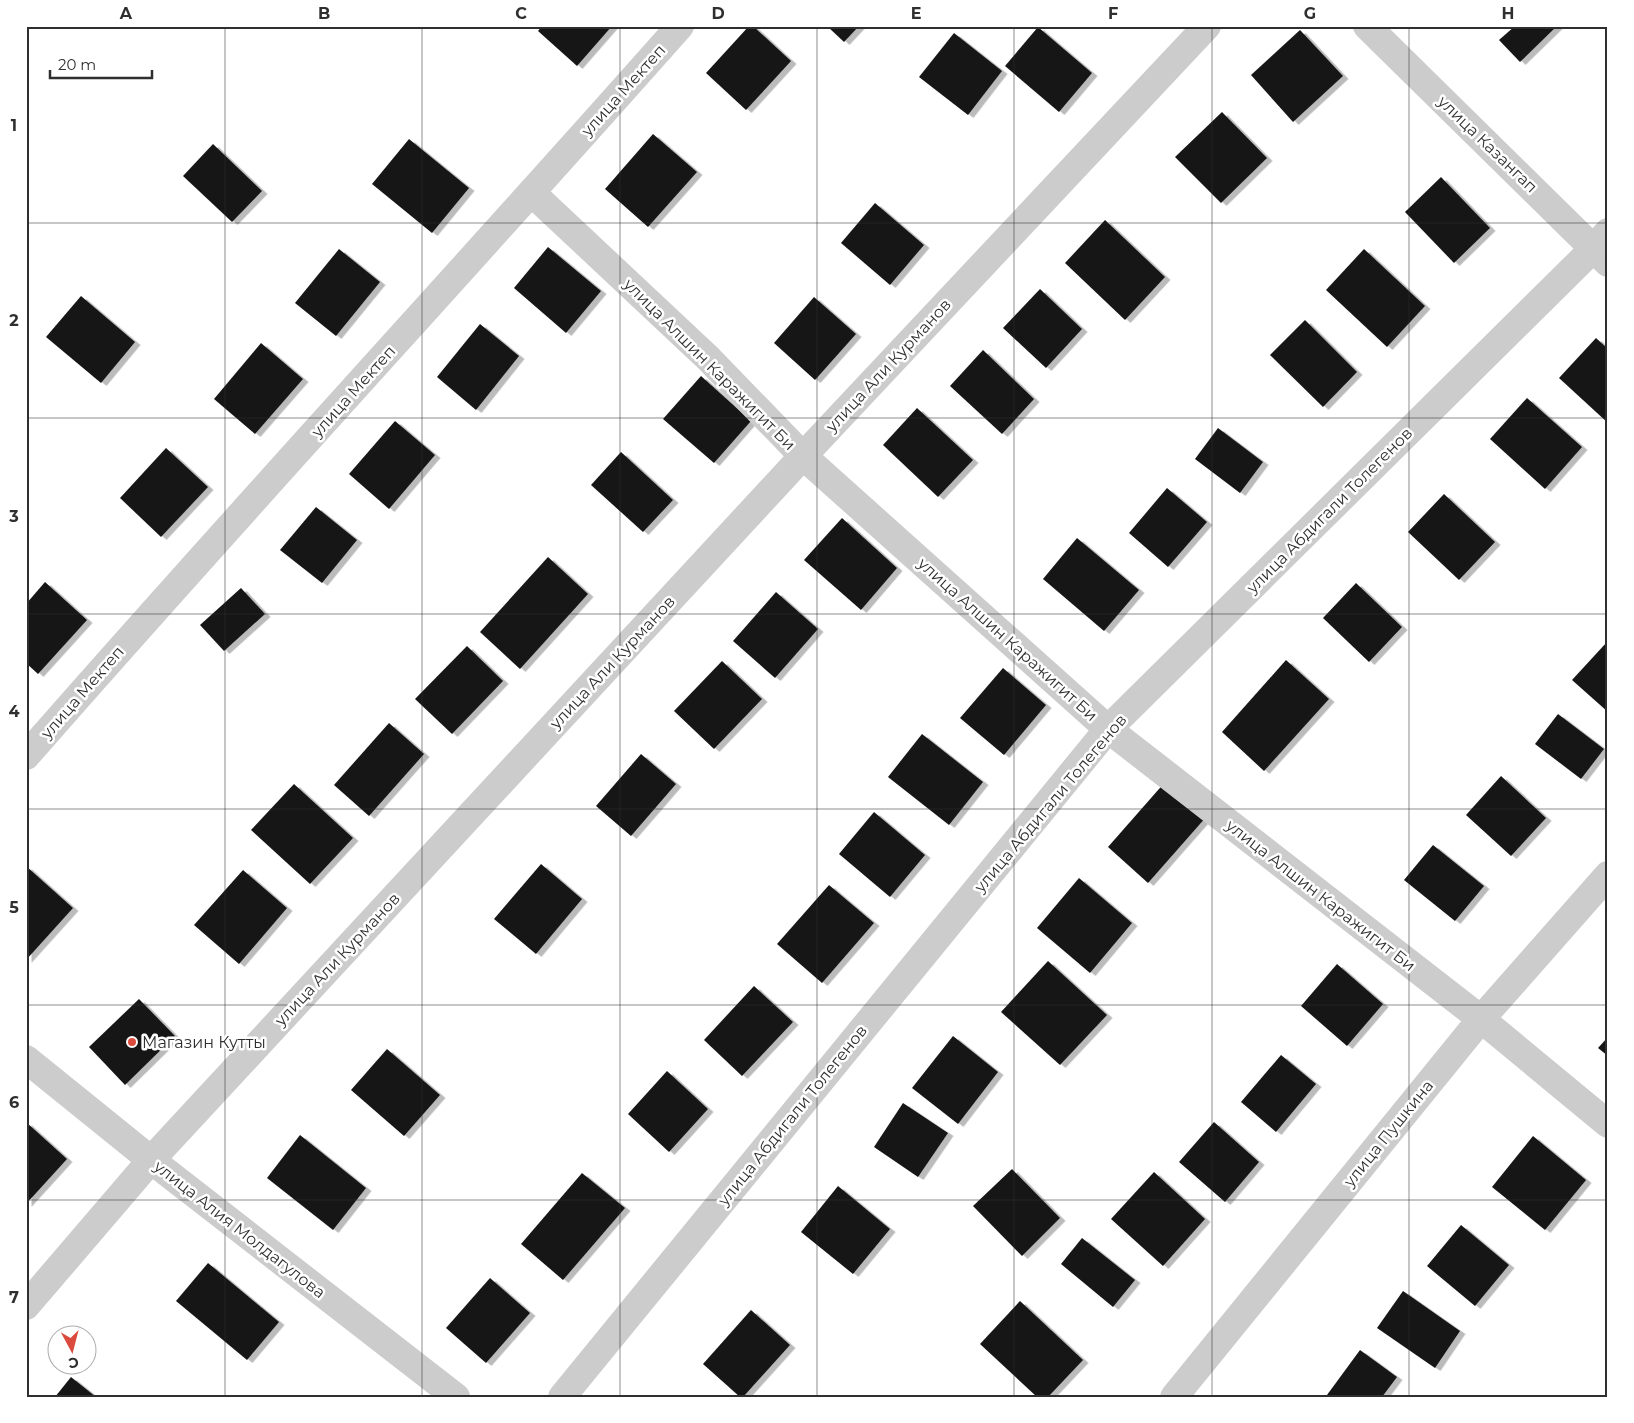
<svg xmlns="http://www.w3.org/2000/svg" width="1634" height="1423" font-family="Montserrat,sans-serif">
  <defs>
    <filter id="shadow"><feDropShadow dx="5.5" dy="3" stdDeviation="0" flood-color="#0004"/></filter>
  </defs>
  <rect width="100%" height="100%" fill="#fff"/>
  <g fill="#161616" filter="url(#shadow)">
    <path d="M542,26H612L577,66L538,31Z"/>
    <path d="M749,26H753L791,61L746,110L706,73Z"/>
    <path d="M827,26H859L844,42Z"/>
    <path d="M1515,26H1557L1520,62L1499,40Z"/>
    <path d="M1038,27L1092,73L1059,112L1005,66Z"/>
    <path d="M1300,30L1343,76L1293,122L1251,75Z"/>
    <path d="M954,33L1002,71L968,115L919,77Z"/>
    <path d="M1222,112L1267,158L1221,203L1175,157Z"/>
    <path d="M653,134L697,172L648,227L605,189Z"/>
    <path d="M409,139L469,188L432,233L372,184Z"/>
    <path d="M213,144L262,191L232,222L183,176Z"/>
    <path d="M1441,177L1490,228L1454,263L1405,212Z"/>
    <path d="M875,203L924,245L890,285L841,243Z"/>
    <path d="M1105,220L1165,277L1125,320L1065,263Z"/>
    <path d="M548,247L601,291L566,333L514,288Z"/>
    <path d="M339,249L380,282L336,336L295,303Z"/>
    <path d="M1364,249L1425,306L1387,347L1326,290Z"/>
    <path d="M1040,289L1082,329L1046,368L1003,328Z"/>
    <path d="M81,296L135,342L101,383L46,337Z"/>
    <path d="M814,297L856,334L815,380L774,343Z"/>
    <path d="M1305,320L1357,372L1323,407L1270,355Z"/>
    <path d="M480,324L519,356L476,410L437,377Z"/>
    <path d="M1596,338L1608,349V423L1559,378Z"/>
    <path d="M261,343L303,379L255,434L214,399Z"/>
    <path d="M983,350L1034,399L1002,434L950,386Z"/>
    <path d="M701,376L751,421L714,463L663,419Z"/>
    <path d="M1527,398L1582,447L1545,489L1490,439Z"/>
    <path d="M917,408L973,460L938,497L883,445Z"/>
    <path d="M395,421L435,455L389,509L349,474Z"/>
    <path d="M1218,428L1263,462L1240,493L1195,459Z"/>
    <path d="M166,448L208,487L161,537L120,498Z"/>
    <path d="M621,452L673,500L643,532L591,485Z"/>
    <path d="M1167,488L1207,522L1168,567L1129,533Z"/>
    <path d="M1444,494L1495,542L1459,580L1408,532Z"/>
    <path d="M316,507L357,540L322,583L280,550Z"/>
    <path d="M842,518L897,568L861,610L804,560Z"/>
    <path d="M1077,538L1139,590L1104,631L1043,579Z"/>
    <path d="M548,557L588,594L520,669L480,632Z"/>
    <path d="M45,582L87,620L38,674L26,663V604Z"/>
    <path d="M1356,583L1402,627L1369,662L1323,618Z"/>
    <path d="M241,588L265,614L224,651L200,625Z"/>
    <path d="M776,592L818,629L775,678L733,641Z"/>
    <path d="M1607,642L1608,643V712L1572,680Z"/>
    <path d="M467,646L503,681L452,734L415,699Z"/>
    <path d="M1286,660L1329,699L1264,771L1222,732Z"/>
    <path d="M722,661L762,699L714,749L674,711Z"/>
    <path d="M1003,668L1046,705L1004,755L960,718Z"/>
    <path d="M1558,714L1604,749L1581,779L1535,744Z"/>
    <path d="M389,723L424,754L369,816L334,785Z"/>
    <path d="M922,734L983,782L949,825L888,777Z"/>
    <path d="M641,754L676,784L631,836L596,806Z"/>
    <path d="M1501,776L1546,818L1511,856L1466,815Z"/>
    <path d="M1166,781L1207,816L1148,883L1108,847Z"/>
    <path d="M294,784L353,838L310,884L251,830Z"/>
    <path d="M874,812L925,855L890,897L839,854Z"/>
    <path d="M1433,845L1484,886L1455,921L1404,880Z"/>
    <path d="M541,864L582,899L536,954L494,919Z"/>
    <path d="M26,866L73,908L26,960Z"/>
    <path d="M243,870L287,908L239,964L194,925Z"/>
    <path d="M1079,878L1132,923L1090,973L1037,928Z"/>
    <path d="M829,885L874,923L822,983L777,944Z"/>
    <path d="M1048,961L1107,1015L1060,1065L1001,1012Z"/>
    <path d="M1337,964L1383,1004L1347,1046L1301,1006Z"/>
    <path d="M754,986L793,1022L742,1076L704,1040Z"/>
    <path d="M139,999L175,1036L125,1085L89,1047Z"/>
    <path d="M953,1036L998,1072L958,1124L912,1088Z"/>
    <path d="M1608,1037V1056L1598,1048Z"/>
    <path d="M387,1049L440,1095L404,1136L351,1090Z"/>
    <path d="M1281,1055L1316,1084L1276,1132L1241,1102Z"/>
    <path d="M667,1071L708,1109L669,1152L628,1114Z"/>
    <path d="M903,1103L948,1133L918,1177L874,1147Z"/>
    <path d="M26,1122L67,1159L26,1204Z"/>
    <path d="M1214,1122L1259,1162L1225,1202L1179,1162Z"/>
    <path d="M300,1135L366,1188L333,1230L267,1178Z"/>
    <path d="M1533,1136L1586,1180L1545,1230L1492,1187Z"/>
    <path d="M1012,1169L1060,1218L1022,1256L973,1206Z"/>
    <path d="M1154,1172L1205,1219L1163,1266L1111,1219Z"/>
    <path d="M582,1173L625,1208L563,1280L521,1244Z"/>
    <path d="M838,1186L890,1229L853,1274L801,1232Z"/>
    <path d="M1461,1225L1509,1265L1475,1306L1427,1266Z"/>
    <path d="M1082,1238L1135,1280L1113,1307L1061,1264Z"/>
    <path d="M208,1263L279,1322L247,1360L176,1301Z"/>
    <path d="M490,1278L530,1313L486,1363L446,1328Z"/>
    <path d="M1403,1291L1460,1331L1435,1368L1377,1328Z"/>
    <path d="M1020,1301L1083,1360L1048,1397H1037L980,1344Z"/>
    <path d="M751,1310L790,1345L743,1397H740L703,1364Z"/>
    <path d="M1360,1350L1397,1377L1382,1397H1329L1327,1395Z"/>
    <path d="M71,1377L96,1397H55Z"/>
  </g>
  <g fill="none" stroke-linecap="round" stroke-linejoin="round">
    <g stroke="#ccc" stroke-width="28">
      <path d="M1367,26L1608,263"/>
      <path d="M532,193L708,358L803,456L1108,729L1481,1019L1608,1124"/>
      <path d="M26,756C241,510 463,271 680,26"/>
      <path d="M26,1059L151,1160L456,1397"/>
      <path d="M26,1306L151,1160L803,456L1207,26"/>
      <path d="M562,1397L1108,729L1594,248L1608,232"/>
      <path d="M1174,1397L1481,1019L1608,875"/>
    </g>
  </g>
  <path fill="none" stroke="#2f2f2f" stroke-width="1" stroke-opacity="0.55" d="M225,26V1397M422,26V1397M620,26V1397M817,26V1397M1014,26V1397M1212,26V1397M1409,26V1397M26,223H1608M26,418H1608M26,614H1608M26,809H1608M26,1005H1608M26,1200H1608"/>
  <circle fill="#da4b3d" stroke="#fff" stroke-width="2" cx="132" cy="1042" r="5"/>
  <g text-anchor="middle" stroke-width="5" stroke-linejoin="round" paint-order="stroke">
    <g font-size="16" fill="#2f2f2f" stroke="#fff">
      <text transform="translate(623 90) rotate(-48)" y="6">улица Мектеп</text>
      <text transform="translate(1488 144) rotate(44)" y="6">улица Казангап</text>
      <text transform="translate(710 364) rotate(45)" y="6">улица Алшин Каражигит Би</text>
      <text transform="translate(888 365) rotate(-47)" y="6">улица Али Курманов</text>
      <text transform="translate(353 391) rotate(-48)" y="6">улица Мектеп</text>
      <text transform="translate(1329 510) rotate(-45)" y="6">улица Абдигали Толегенов</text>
      <text transform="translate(1008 639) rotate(42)" y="6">улица Алшин Каражигит Би</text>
      <text transform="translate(612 662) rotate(-47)" y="6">улица Али Курманов</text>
      <text transform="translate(82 692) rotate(-49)" y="6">улица Мектеп</text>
      <text transform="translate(1050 803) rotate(-50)" y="6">улица Абдигали Толегенов</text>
      <text transform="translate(1321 895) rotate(38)" y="6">улица Алшин Каражигит Би</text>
      <text transform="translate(337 959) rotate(-47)" y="6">улица Али Курманов</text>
      <text transform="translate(792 1115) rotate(-51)" y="6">улица Абдигали Толегенов</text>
      <text transform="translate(1388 1133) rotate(-51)" y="6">улица Пушкина</text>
      <text transform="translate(240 1229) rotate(38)" y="6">улица Алия Молдагулова</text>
    </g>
    <g font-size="16" fill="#2f2f2f" stroke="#fff" text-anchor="start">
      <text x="142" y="1048">Магазин Кутты</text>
    </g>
  </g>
  <rect width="1634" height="1423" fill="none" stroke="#ffffff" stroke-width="55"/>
  <g transform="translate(72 1350) rotate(173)"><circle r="24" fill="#ffffff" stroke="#acacac"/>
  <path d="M0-4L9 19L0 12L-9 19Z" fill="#da4b3d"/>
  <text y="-8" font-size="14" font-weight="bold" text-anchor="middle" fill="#2f2f2f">С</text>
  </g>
  <path d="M50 70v8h102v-8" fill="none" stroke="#2f2f2f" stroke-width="2.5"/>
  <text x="58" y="70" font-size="15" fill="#2f2f2f" stroke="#ffffff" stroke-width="4" paint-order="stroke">20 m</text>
  <rect x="28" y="28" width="1578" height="1368" fill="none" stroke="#2f2f2f" stroke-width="2"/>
  <g font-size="16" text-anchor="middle" font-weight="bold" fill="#2f2f2f">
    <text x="126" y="19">A</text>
    <text x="324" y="19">B</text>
    <text x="521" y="19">C</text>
    <text x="718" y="19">D</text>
    <text x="916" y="19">E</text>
    <text x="1113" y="19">F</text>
    <text x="1310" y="19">G</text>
    <text x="1508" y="19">H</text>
    <text x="14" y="131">1</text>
    <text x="14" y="326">2</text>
    <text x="14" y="522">3</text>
    <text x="14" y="717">4</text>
    <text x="14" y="913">5</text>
    <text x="14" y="1108">6</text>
    <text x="14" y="1303">7</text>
  </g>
</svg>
